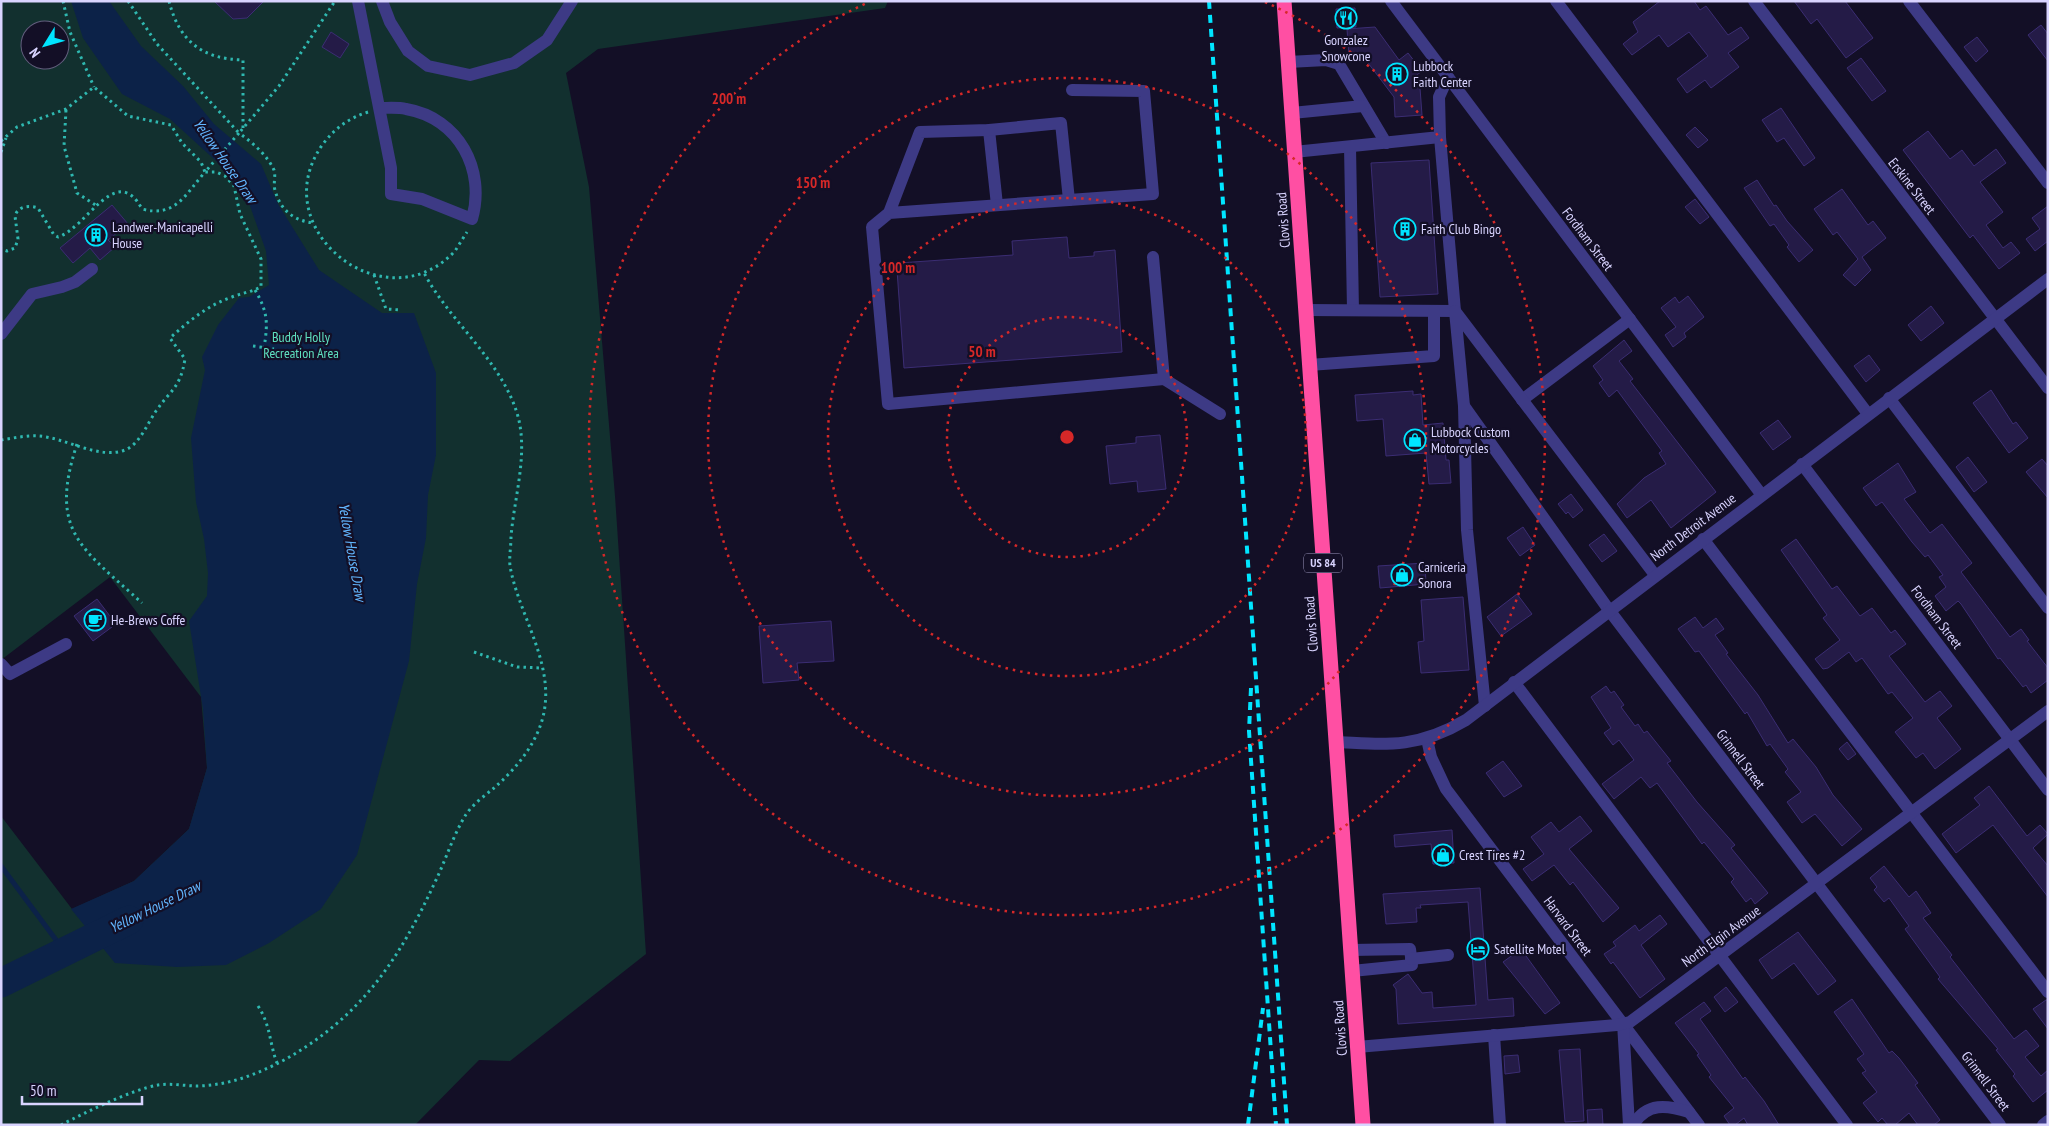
<svg xmlns="http://www.w3.org/2000/svg" width="2049" height="1126" font-family="'PT Sans Narrow',sans-serif">
  <rect width="100%" height="100%" fill="#130f26"/>
  <path fill="#12302f" fill-rule="evenodd" d="M1,1H888L885,8L598,49L566,73L589,187L615,496L646,954L510,1061L479,1060L415,1125H1V816L72,909L134,881L189,829L207,768L201,697L110,577L1,660ZM30,30H60V60H30Z"/>
  <path fill="#0c2248" d="M71,1H109L141,46L183,86L214,124L261,164L278,204L319,270L382,313H414L436,373V455L428,495L426,538L417,584L409,661L357,855L321,909L269,943L226,965L177,967L115,963L71,909L134,881L189,829L207,768L203,709L189,621L207,596L208,573L204,539L196,502L191,438L205,370L202,357L218,325L239,298L249,297L269,285L266,251L250,206L227,171L170,119L122,94L83,38Z"/>
  <g fill="none" stroke-linecap="round" stroke-linejoin="round">
    <path stroke="#0c2248" stroke-width="5" d="M1,866L65,952"/>
    <path stroke="#0c2248" stroke-width="29" d="M1,983L129,920"/>
  </g>
  <g fill="#241b47" stroke="#3b2d73">
    <path d="M214,1H264L247,18L233,19Z"/>
    <path d="M1660,1H1694L1700,10L1706,6L1728,35L1741,27L1749,38L1728,53L1739,67L1711,88L1705,80L1687,93L1677,79L1708,56L1689,32L1668,47L1659,35L1632,55L1623,44L1638,32L1633,22Z"/>
    <path d="M1794,1H1845L1873,38L1846,58L1817,19L1811,24Z"/>
    <path d="M1355,8L1356,27L1337,28L1336,9Z"/>
    <path d="M2041,25L2048,34V61L2028,35Z"/>
    <path d="M1375,27L1399,60L1408,53L1422,71L1413,78L1420,88L1422,115L1395,117L1394,97L1362,55L1349,56L1347,29Z"/>
    <path d="M331,32L349,44L340,58L322,47Z"/>
    <path d="M1977,37L1988,51L1976,62L1964,47Z"/>
    <path d="M1861,58L1886,91L1872,101L1847,68Z"/>
    <path d="M1781,108L1815,158L1804,166L1784,138L1777,142L1762,120Z"/>
    <path d="M1695,127L1708,140L1698,148L1686,135Z"/>
    <path d="M1928,131L1950,159L1962,150L1974,166L1996,149L2006,163L1980,182L2003,212L1986,225L2003,248L2011,242L2020,253L1999,269L1973,235L1970,238L1903,150Z"/>
    <path d="M1429,160L1438,294L1380,297L1371,163Z"/>
    <path d="M1757,180L1774,206L1776,205L1787,221L1813,250L1799,262L1787,247L1789,245L1774,224L1770,226L1744,188Z"/>
    <path d="M1842,189L1868,225L1873,221L1886,238L1862,257L1871,270L1855,286L1843,275L1858,259L1837,232L1833,235L1814,209Z"/>
    <path d="M1695,199L1709,217L1700,224L1685,207Z"/>
    <path d="M112,205L128,224L108,240L115,247L100,260L90,248L73,263L60,248Z"/>
    <path d="M2048,206V241L2035,251L2026,239L2040,229L2032,218Z"/>
    <path d="M1067,237L1069,258L1094,256V252L1115,250L1122,352L904,368L897,270H900L899,263L1013,255L1012,241Z"/>
    <path d="M1688,296L1704,317L1684,333L1686,337L1673,347L1665,335L1676,327L1661,308L1675,297L1679,303Z"/>
    <path d="M1931,306L1944,323L1921,341L1908,325Z"/>
    <path d="M1624,340L1632,351L1619,361L1633,379L1630,381L1716,492L1671,528L1651,500L1627,518L1617,504L1644,478L1666,464L1659,453L1662,451L1617,390L1609,397L1599,383L1603,380L1593,366Z"/>
    <path d="M1869,355L1880,370L1866,382L1854,366Z"/>
    <path d="M1991,390L2013,424L2016,422L2028,438L2009,453L1973,403Z"/>
    <path d="M1413,391V395L1421,394L1423,425L1443,423L1446,460H1449L1451,483L1429,484L1426,453L1386,456L1383,419L1357,421L1355,395Z"/>
    <path d="M1778,420L1791,437L1773,450L1760,433Z"/>
    <path d="M1160,435L1166,489L1138,492L1137,481L1110,484L1106,446L1136,443V437Z"/>
    <path d="M1968,457L1987,482L1974,492L1956,467Z"/>
    <path d="M2042,459L2048,466V498L2026,472Z"/>
    <path d="M1898,463L1916,492L1904,499L1930,533L1942,524L1972,563L1961,572L2010,637L2021,629L2029,640L2027,641L2048,668V680L2031,693L2026,685L2023,687L2000,658L1998,659L1961,604L1958,601L1946,611L1935,596L1946,587L1939,577L1943,575L1928,555L1925,557L1912,542L1882,502L1876,506L1863,488Z"/>
    <path d="M1571,494L1583,510L1573,518L1568,512L1566,514L1558,504Z"/>
    <path d="M1523,527L1535,545L1520,556L1507,538Z"/>
    <path d="M1604,534L1617,551L1602,562L1589,545Z"/>
    <path d="M1796,539L1832,589L1837,586L1860,616L1872,608L1891,633L1895,630L1906,644L1889,656L1925,702L1940,691L1952,706L1937,718L1961,749L1935,769L1923,753L1916,758L1895,732L1913,718L1892,692L1888,694L1862,658L1856,662L1849,652L1828,668L1823,669L1815,659L1840,640L1823,618L1827,615L1781,550Z"/>
    <path d="M1425,563L1426,584L1380,588L1378,566Z"/>
    <path d="M1517,594L1532,614L1501,636L1487,617Z"/>
    <path d="M1463,597L1469,670L1421,673L1418,642L1424,641L1421,600Z"/>
    <path d="M97,599L116,624L93,641L74,616Z"/>
    <path d="M1695,617L1703,628L1716,618L1724,629L1715,635L1728,653L1726,654L1758,695L1788,743L1793,739L1816,767L1833,795L1862,829L1842,846L1815,814L1802,823L1787,802L1801,792L1785,772L1788,769L1770,744L1767,746L1747,712L1745,714L1699,651L1695,652L1678,629Z"/>
    <path d="M831,621L834,661L797,663L799,680L763,683L759,626Z"/>
    <path d="M1606,686L1611,693L1614,691L1624,705L1621,707L1635,726L1638,724L1644,733L1647,731L1671,761L1667,763L1697,802L1735,845L1731,848L1768,893L1755,904L1751,898L1746,902L1731,882L1734,879L1704,842L1702,844L1657,783L1650,788L1641,777L1614,799L1602,784L1634,760L1619,740L1613,745L1604,733L1611,728L1591,697Z"/>
    <path d="M1847,742L1856,754L1848,760L1839,749Z"/>
    <path d="M1503,761L1522,786L1504,797L1486,773Z"/>
    <path d="M1989,786L2027,836L2040,825L2048,834L2033,848L2048,866V897L1993,825L1956,853L1942,834L1980,805L1974,798Z"/>
    <path d="M1580,816L1592,831L1569,849L1619,908L1603,922L1573,882L1570,885L1554,865L1532,881L1523,869L1544,854L1531,837L1551,822L1559,832Z"/>
    <path d="M1452,830L1454,863L1433,864L1431,844L1395,847L1394,835Z"/>
    <path d="M1884,866L1909,897L1916,891L1931,913L1923,918L1952,955L1950,957L2014,1039L2026,1030L2039,1046L2025,1057L2041,1076L2048,1070V1090L2033,1102L2013,1076L2015,1074L1996,1050L1998,1049L1938,979L1940,977L1905,929L1909,926L1889,898L1884,902L1874,890L1877,887L1870,878Z"/>
    <path d="M1480,888L1488,1000L1513,998L1514,1016L1398,1024L1396,989L1393,985L1408,974L1422,993L1432,992L1433,1008L1476,1005L1468,902L1420,905L1421,908H1416L1417,922L1386,924L1383,894Z"/>
    <path d="M1660,915L1667,924L1641,945L1665,979L1640,998L1613,962L1611,964L1604,954L1616,946L1613,942L1635,925L1639,931Z"/>
    <path d="M1798,932L1836,981L1818,995L1794,963L1772,979L1759,960Z"/>
    <path d="M1521,949L1560,1003L1545,1014L1503,962Z"/>
    <path d="M1726,987L1738,1002L1725,1012L1714,997Z"/>
    <path d="M1852,999L1889,1053L1892,1051L1899,1058L1918,1083L1915,1085L1940,1120L1934,1125H1918L1909,1113L1895,1125H1888L1882,1118L1878,1122L1863,1103L1877,1092L1862,1073L1866,1071L1857,1059L1864,1054L1834,1012Z"/>
    <path d="M2046,1000H2048V1029L2033,1009Z"/>
    <path d="M1704,1002L1711,1011L1700,1019L1743,1079L1745,1077L1764,1101L1779,1125H1748L1744,1118L1735,1125H1730L1724,1116L1734,1108L1709,1077L1711,1075L1697,1055L1699,1054L1675,1023Z"/>
    <path d="M1580,1049L1584,1121L1565,1122L1559,1050Z"/>
    <path d="M1518,1055L1520,1072L1505,1074L1504,1056Z"/>
    <path d="M1602,1109L1603,1125H1588L1587,1110Z"/>
  </g>
  <g fill="none" stroke-linecap="round" stroke-linejoin="round">
    <g stroke="#2fb8b0" stroke-width="3" stroke-dasharray="2.5 4" stroke-linecap="butt">
      <path d="M63,1L70,32L94,87"/>
      <path d="M128,1L157,44L239,133L279,86L335,1"/>
      <path d="M169,1C179,41 202,59 243,60V128"/>
      <path d="M66,110L64,146L77,193L97,206"/>
      <path d="M368,112C349,118 335,128 323,144C262,228 385,326 455,251C459,245 463,238 467,232"/>
      <path d="M1,141L17,127L66,109L94,87L128,116L171,125L182,143L201,162L205,172C185,195 175,218 142,209C116,161 87,228 58,237L54,235L38,208C29,205 18,206 15,216L18,239L15,248L7,251L1,249"/>
      <path d="M1,152L6,138"/>
      <path d="M374,275L386,309L401,310"/>
      <path d="M255,290C268,312 268,323 264,348"/>
      <path d="M253,346L274,349"/>
      <path d="M1,440C14,438 27,435 39,436C66,438 99,460 125,450C140,444 147,424 156,411C171,389 180,389 185,359L170,338C189,321 208,305 232,297C242,293 251,292 261,287V259L240,214L234,186L225,176L216,172H205L239,133C253,143 267,155 274,170C276,176 273,184 275,190C280,210 294,221 314,223"/>
      <path d="M77,444C48,532 82,548 142,603"/>
      <path d="M474,652L517,667L542,668"/>
      <path d="M258,1006C271,1026 269,1042 277,1063"/>
      <path d="M61,1125C86,1112 131,1090 158,1085C171,1083 185,1086 198,1086C230,1085 258,1074 286,1059C363,1015 400,958 436,880C446,859 453,836 465,816C471,806 484,796 494,788C518,767 541,739 545,706C551,658 518,612 510,566C509,557 511,547 511,537C514,497 530,450 516,410C498,357 449,321 423,271"/>
    </g>
    <g stroke="#3d3a85" stroke-width="12">
      <path d="M358,1L391,168V194L422,199L472,219C486,170 459,118 406,109C398,107 388,108 379,108"/>
      <path d="M382,1L390,22L408,51L428,66L470,75L514,63L547,40L572,1"/>
      <path d="M1391,1L1761,494"/>
      <path d="M1556,1L1868,414"/>
      <path d="M1754,1L2048,388"/>
      <path d="M1909,1L2048,183"/>
      <path d="M1288,62L1326,60L1339,64L1386,143"/>
      <path d="M1292,113L1363,106"/>
      <path d="M989,130L997,205"/>
      <path d="M1350,147L1353,310"/>
      <path d="M1294,152L1440,137L1439,97L1448,77"/>
      <path d="M1069,200L1153,194L1144,91L1072,90"/>
      <path d="M889,213L1069,200L1061,123L989,130L920,132L889,213L872,227L888,404L1164,379"/>
      <path d="M1153,257L1164,379L1220,414"/>
      <path d="M1305,310L1455,311L1440,137"/>
      <path d="M1,334L32,294L62,287L75,282L92,269"/>
      <path d="M1309,365L1434,356V311"/>
      <path d="M1889,398L2048,608"/>
      <path d="M1522,400L1630,319"/>
      <path d="M1464,406L1609,610L2000,1125"/>
      <path d="M1802,464L2048,790"/>
      <path d="M1703,539L2048,992"/>
      <path d="M1,664L10,674L66,644"/>
      <path d="M1514,682L1847,1125"/>
      <path d="M1485,706L1467,530L1464,406L1455,311L1655,575"/>
      <path d="M1427,739L1431,757L1446,789L1699,1125"/>
      <path d="M1335,742C1388,745 1419,748 1466,720L2048,279"/>
      <path d="M1351,950L1410,949L1412,965L1352,971"/>
      <path d="M1411,959L1448,955"/>
      <path d="M1623,1023L1629,1125"/>
      <path d="M1494,1035L1500,1125"/>
      <path d="M1357,1047L1617,1025L1630,1022L2048,711"/>
      <path d="M1633,1125C1647,1102 1667,1105 1689,1112"/>
      <path d="M2043,1125L2048,1121"/>
    </g>
    <path stroke="#ff4fa3" stroke-width="15" d="M1284,1L1363,1125"/>
    <g stroke="#00e5ff" stroke-width="4" stroke-dasharray="8 6" stroke-linecap="butt">
      <path d="M1209,1L1287,1125"/>
      <path d="M1251,688L1249,731L1276,1125"/>
      <path d="M1248,1125L1263,1008"/>
    </g>
  </g>
  <g fill="none" stroke="#d62828" stroke-width="2.5" stroke-dasharray="2.5 5">
    <circle cx="1067" cy="437" r="120"/>
    <circle cx="1067" cy="437" r="239"/>
    <circle cx="1067" cy="437" r="359"/>
    <path d="M1265 2A478 478 0 1 1 869 2"/>
  </g>
  <defs>
    <g id="restaurant-ring" transform="scale(1.125)"><circle r="9.5" fill="#130f26" stroke="#00e5ff" stroke-width="1.5"/><path d="M-5-6h1v4h1v-4h1v4h1v-4h1v5L-1.5 .5V6h-2V.5L-5-1ZM5-6V6H3V1.5H1.5Q1.5-4 5-6Z" fill="#00e5ff"/></g>
    <g id="building-ring" transform="scale(1.125)"><circle r="9.5" fill="#130f26" stroke="#00e5ff" stroke-width="1.5"/><path d="M-4-6H4V6H1V3H-1V6H-4ZM-2.5-4.3h1.7v1.8h-1.7ZM.8-4.3h1.7v1.8H.8ZM-2.5-1h1.7V.8h-1.7ZM.8-1h1.7V.8H.8Z" fill="#00e5ff"/></g>
    <g id="shop-ring" transform="scale(1.125)"><circle r="9.5" fill="#130f26" stroke="#00e5ff" stroke-width="1.5"/><path d="M-5-2.5h2.3a2.7 3.5 0 0 1 5.4 0H5L5.5 6h-11ZM-1.5-2.5h3a1.5 2.3 0 0 0-3 0Z" fill="#00e5ff"/></g>
    <g id="cafe-ring" transform="scale(1.125)"><circle r="9.5" fill="#130f26" stroke="#00e5ff" stroke-width="1.5"/><path d="M-5.5-4.5H6V0H3Q3 3.5 0 3.5H-2.5Q-5.5 3.5-5.5 0ZM3-3.2v2h1.7v-2ZM-6 4.5H4V6H-6Z" fill="#00e5ff"/></g>
    <g id="hotel-ring" transform="scale(1.125)"><circle r="9.5" fill="#130f26" stroke="#00e5ff" stroke-width="1.5"/><path d="M-6-4.5h1.5V1H6V5H4.5V3h-9V5H-6ZM-4 0a1.8 1.8 0 1 1 3.6 0ZM.5 0V-2.5h3Q6-2.5 6 0Z" fill="#00e5ff"/></g>
  </defs>
  <g fill-rule="evenodd">
    <use href="#restaurant-ring" x="1346" y="18"/>
    <use href="#building-ring" x="1397" y="74"/>
    <use href="#building-ring" x="1405" y="229"/>
    <use href="#building-ring" x="96" y="235"/>
    <use href="#shop-ring" x="1415" y="440"/>
    <use href="#shop-ring" x="1402" y="575"/>
    <use href="#cafe-ring" x="95" y="620"/>
    <use href="#shop-ring" x="1443" y="855"/>
    <use href="#hotel-ring" x="1478" y="949"/>
  </g>
  <g text-anchor="middle" stroke-width="4.5" stroke-linejoin="round" paint-order="stroke">
    <rect fill="#130f26" stroke="#9e99be" stroke-width="1" x="1304" y="553.5" width="38" height="19" rx="4"/>
    <g font-size="12" font-weight="bold" fill="#d9d4ff">
      <text x="1323" y="567">US 84</text>
    </g>
    <g font-size="14" fill="#d9d4ff" stroke="#130f26" text-anchor="start">
      <text x="1346" y="45" text-anchor="middle">Gonzalez<tspan x="1346" dy="16">Snowcone</tspan></text>
      <text x="1413" y="71">Lubbock<tspan x="1413" dy="16">Faith Center</tspan></text>
      <text x="112" y="232">Landwer-Manicapelli<tspan x="112" dy="16">House</tspan></text>
      <text x="1421" y="234">Faith Club Bingo</text>
      <text x="1431" y="437">Lubbock Custom<tspan x="1431" dy="16">Motorcycles</tspan></text>
      <text x="1418" y="572">Carniceria<tspan x="1418" dy="16">Sonora</tspan></text>
      <text x="111" y="625">He-Brews Coffe</text>
      <text x="1459" y="860">Crest Tires #2</text>
      <text x="1494" y="954">Satellite Motel</text>
    </g>
    <g font-size="14" fill="#d9d4ff" stroke="#130f26">
      <text transform="translate(1912 186) rotate(52)" y="5">Erskine Street</text>
      <text transform="translate(1283 220) rotate(-94)" y="5">Clovis Road</text>
      <text transform="translate(1588 239) rotate(53)" y="5">Fordham Street</text>
      <text transform="translate(1693 527) rotate(-37)" y="5">North Detroit Avenue</text>
      <text transform="translate(1937 617) rotate(53)" y="5">Fordham Street</text>
      <text transform="translate(1311 624) rotate(-94)" y="5">Clovis Road</text>
      <text transform="translate(1741 759) rotate(53)" y="5">Grinnell Street</text>
      <text transform="translate(1568 926) rotate(53)" y="5">Harvard Street</text>
      <text transform="translate(1721 936) rotate(-36)" y="5">North Elgin Avenue</text>
      <text transform="translate(1340 1028) rotate(-94)" y="5">Clovis Road</text>
      <text transform="translate(1986 1081) rotate(53)" y="5">Grinnell Street</text>
    </g>
    <g font-size="14" fill="#5fe0c0" stroke="#130f26">
      <text x="301" y="342">Buddy Holly<tspan x="301" dy="16">Recreation Area</tspan></text>
    </g>
    <g font-size="15" font-style="italic" fill="#62b6ff" stroke="#130f26">
      <text transform="translate(225 161) rotate(55)" y="5">Yellow House Draw</text>
      <text transform="translate(352 552) rotate(80)" y="5">Yellow House Draw</text>
      <text transform="translate(155 907) rotate(-26)" y="5">Yellow House Draw</text>
    </g>
  </g>
  <circle cx="1067" cy="437" r="8" fill="#d62828" stroke="#130f26" stroke-width="2.5"/>
  <g font-size="15" text-anchor="middle" font-weight="bold" fill="#d62828" stroke="#130f26" stroke-width="4.5" stroke-linejoin="round" paint-order="stroke">
    <text x="729" y="104">200 m</text>
    <text x="813" y="188">150 m</text>
    <text x="898" y="273">100 m</text>
    <text x="982" y="357">50 m</text>
  </g>
  <rect width="2049" height="1126" fill="none" stroke="#d9d4ff" stroke-width="5"/>
  <g transform="translate(45 45) rotate(233)"><circle r="24" fill="#130f26" stroke="#625e7d"/>
  <path d="M0-4L9 19L0 12L-9 19Z" fill="#00e5ff"/>
  <text y="-8" font-size="14" font-weight="bold" text-anchor="middle" fill="#d9d4ff">N</text>
  </g>
  <path d="M22 1096v8h120v-8" fill="none" stroke="#d9d4ff" stroke-width="2.5"/>
  <text x="30" y="1096" font-size="15" fill="#d9d4ff" stroke="#130f26" stroke-width="4" paint-order="stroke">50 m</text>
</svg>
